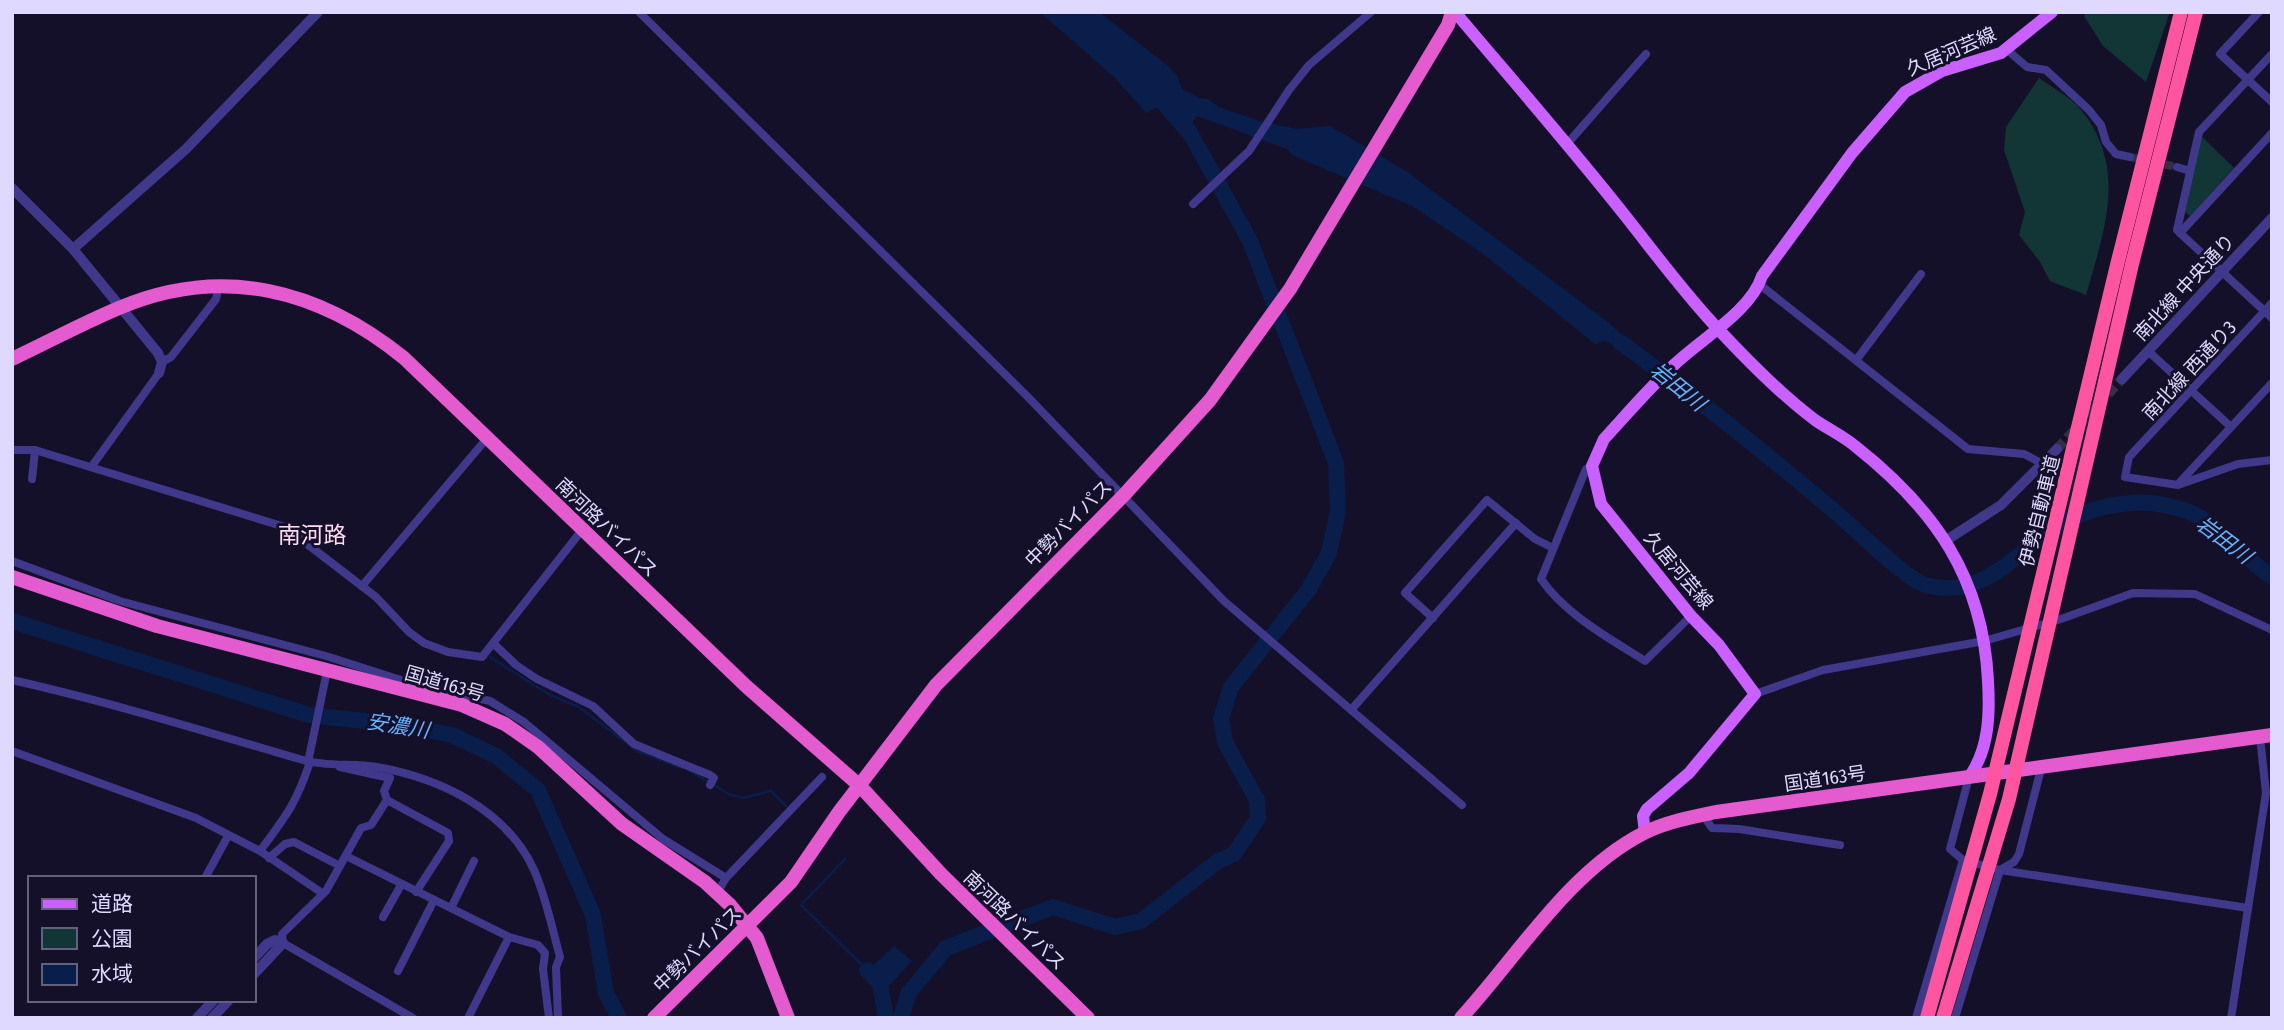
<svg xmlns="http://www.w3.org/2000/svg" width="2284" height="1030" font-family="'Fira Sans Condensed','Noto Sans JP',sans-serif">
  <rect width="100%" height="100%" fill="#15102a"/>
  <g fill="#123535">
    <path d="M2086,12H2170L2146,82L2103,46L2084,16Z"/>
    <path d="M2039,78C2053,88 2072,98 2082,111C2128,169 2104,232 2086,295L2050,281L2040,262L2019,235L2025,212L2004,150L2006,127Z"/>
    <path d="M2201,136L2234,168L2190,216L2185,212Z"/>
  </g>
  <g fill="#091e4a">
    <path d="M1040,12H1099L1168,66L1177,75L1182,89L1199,98L1208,99L1219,107L1260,121L1297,129L1330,126L1406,171L1609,323L1650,359L1604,341L1595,344L1482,253L1412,206L1292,155L1287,149L1197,116L1192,123L1202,159L1157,108L1146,113L1115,78Z"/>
    <path d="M894,946L912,961L884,991L888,1003L881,1005L873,983L864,974Z"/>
  </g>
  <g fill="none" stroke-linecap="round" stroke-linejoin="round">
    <g stroke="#091e4a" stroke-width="2.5">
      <path d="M490,657L550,695L579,707L637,751L682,768"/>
      <path d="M688,770L729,794L743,798L771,791L786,806"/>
      <path d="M845,859L801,905L867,970"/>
    </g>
    <g stroke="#091e4a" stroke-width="16">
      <path d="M1620,342C1693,395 1764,452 1833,510C1851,525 1905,578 1923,584C1971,600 2005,566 2040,539C2082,506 2137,492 2189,512C2221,524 2244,559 2272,577"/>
      <path d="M12,621L309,715L402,725L452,735L496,756L538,790L593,915L606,993L619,1018"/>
      <path d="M867,970L880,983L886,1018"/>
      <path d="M901,1018L908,994L946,948L1053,907L1115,927L1141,921L1218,861L1234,854L1258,818L1257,800L1225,742L1221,718L1231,687L1309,589L1329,553L1338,511L1336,463L1250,241L1189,131"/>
    </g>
    <path stroke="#332e4a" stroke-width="8" stroke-dasharray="8 4" stroke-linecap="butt" d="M2130,157L2177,167"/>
    <path stroke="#332e4a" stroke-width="10" stroke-dasharray="10 5" stroke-linecap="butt" d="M2057,449L2122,379"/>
    <g stroke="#40398b" stroke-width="8">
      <path d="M639,12L1027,396L1224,601L1462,805"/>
      <path d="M2259,12L2220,54L2272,102"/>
      <path d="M2006,49L2027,67L2046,70L2089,110L2101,125L2106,142L2116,154L2130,157"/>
      <path d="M1567,144L1646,54"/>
      <path d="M2177,167L2190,171"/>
      <path d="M1193,204L1249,151L1289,90L1309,65L1371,12"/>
      <path d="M2180,233L2177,230L2199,132L2272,54"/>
      <path d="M2180,233L2272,133"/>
      <path d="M2180,233L2272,318"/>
      <path d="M1759,284L1968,449L2024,454L2043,464"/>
      <path d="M2272,303L2129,457L2125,477L2178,485L2238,464L2272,460"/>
      <path d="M2148,351L2231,427"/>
      <path d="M1857,359L1921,274"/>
      <path d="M162,362L171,357L216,299L219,285"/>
      <path d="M12,450H35L285,527L376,597L409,632L424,643L448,652L482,657L582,530"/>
      <path d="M92,466L159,373"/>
      <path d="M1592,466L1586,469L1541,579C1566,615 1609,638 1645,661L1691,616"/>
      <path d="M32,479L35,450"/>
      <path d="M2180,482L2272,383"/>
      <path d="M12,561L120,601L326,656L404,681L490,701L524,722L663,839L726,878"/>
      <path d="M362,586L488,437"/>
      <path d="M1433,618L1405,593L1487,500L1535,539L1553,548"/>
      <path d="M494,644L516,665L537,679L593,706L634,744L710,775L714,778L710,785"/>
      <path d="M12,680C110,702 207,732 303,760C327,767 352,763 377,767C439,778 506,809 534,870C546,897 552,928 560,957L556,967L558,1018"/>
      <path d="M1755,694L1823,670L1984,641L2061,619L2133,593L2195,594L2272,630"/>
      <path d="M1351,710L1516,523"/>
      <path d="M12,751L196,818L260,851L322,893"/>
      <path d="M308,762L327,671"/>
      <path d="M340,767L390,778L384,791L387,800L371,825L361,828L326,891L282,934L283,943L413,1018"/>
      <path d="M1969,777L1950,849L1963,860L2000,870L2248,908"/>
      <path d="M387,800L448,833L449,841L416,892"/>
      <path d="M1703,815L1712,828L1739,829L1840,845"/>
      <path d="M260,851C286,816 296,804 310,762"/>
      <path d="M346,856L509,937L538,945L545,953L543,969L549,1018"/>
      <path d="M269,858L285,844L294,842L340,866"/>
      <path d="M205,878L228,836"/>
      <path d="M717,893L726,878L822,777"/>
      <path d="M451,908L474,861"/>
      <path d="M383,917L401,885"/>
      <path d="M398,971L434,900"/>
      <path d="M468,1018L509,937"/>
      <path d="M1916,1018L1963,860"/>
      <path d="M1955,1018L2000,870L2014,862L2019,854L2041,769"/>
      <path d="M2231,1018L2266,793L2260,737"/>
    </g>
    <g stroke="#40398b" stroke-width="10">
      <path d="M12,188L73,249L158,353L162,362L159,373"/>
      <path d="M73,249L186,149L318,12"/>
      <path d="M2122,379L2272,218"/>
      <path d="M1945,541L2001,505L2057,449"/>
      <path d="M254,958L267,944L275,940L283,943"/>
      <path d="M254,974L283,943"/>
      <path d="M197,1018L214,1000"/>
      <path d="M212,1018L229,1000"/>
    </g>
    <g stroke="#ca60ff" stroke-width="12">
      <path d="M1455,12C1508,75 1563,138 1615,203C1649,245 1681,290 1719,330C1748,361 1780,394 1815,420C1828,429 1843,436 1855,446C1935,509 1983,578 1988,681C1990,714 1989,750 1969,777"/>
      <path d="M1645,833L1643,816L1647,809L1689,773L1755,694L1719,645L1691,616L1601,504L1592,466L1604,439C1627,414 1650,387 1675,364C1701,339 1751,311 1762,276L1852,153L1905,92L1942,71L2001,53L2052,12"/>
    </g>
    <g stroke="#e45acf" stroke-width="14">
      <path d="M12,359C48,342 83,323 119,308C223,264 320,290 404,358L747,687L860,786L941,874L1088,1018"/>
      <path d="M12,577L157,626L462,705L505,724L538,747L622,824L705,882L730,905L757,938L788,1018"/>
      <path d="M654,1018L791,882L839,812L936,685L1124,495L1210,400L1290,289L1448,25L1452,12"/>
      <path d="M1461,1018C1517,957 1569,871 1644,833C1666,822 1692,817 1716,812L2272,735"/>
    </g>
    <g stroke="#ff549f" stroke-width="14">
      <path d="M1927,1018L1990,794L2118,261L2181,12"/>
      <path d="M1943,1018L2009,799L2132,264L2196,12"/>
    </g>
  </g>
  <g text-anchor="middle" stroke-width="6" stroke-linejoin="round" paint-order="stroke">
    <g font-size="19" fill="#dfd9ff" stroke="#15102a">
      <text transform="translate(1951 51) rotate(-23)" y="7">久居河芸線</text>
      <text transform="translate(2184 287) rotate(-47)" y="7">南北線 中央通り</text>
      <text transform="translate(2189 370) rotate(-47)" y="7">南北線 西通り3</text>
      <text transform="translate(2039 511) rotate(-76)" y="7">伊勢自動車道</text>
      <text transform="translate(1068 523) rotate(-45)" y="7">中勢バイパス</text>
      <text transform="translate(607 527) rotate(44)" y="7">南河路バイパス</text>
      <text transform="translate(1679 570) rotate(50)" y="7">久居河芸線</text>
      <text transform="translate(445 683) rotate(16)" y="7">国道163号</text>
      <text transform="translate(1825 778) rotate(-8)" y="7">国道163号</text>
      <text transform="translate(1015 920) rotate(44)" y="7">南河路バイパス</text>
      <text transform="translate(697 949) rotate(-44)" y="7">中勢バイパス</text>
    </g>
    <g font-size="21" font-style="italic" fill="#67b3ff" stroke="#15102a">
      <text transform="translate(1678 387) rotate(39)" y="7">岩田川</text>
      <text transform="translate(2224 540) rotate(37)" y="7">岩田川</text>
      <text transform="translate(398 726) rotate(9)" y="7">安濃川</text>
    </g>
    <g font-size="23" fill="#ffdbf1" stroke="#15102a">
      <text x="312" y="543">南河路</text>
    </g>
  </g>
  <rect width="2284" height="1030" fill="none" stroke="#dfd9ff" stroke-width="28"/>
  <rect x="28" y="876" width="228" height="126" fill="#15102a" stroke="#66607f" stroke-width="2"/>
  <rect x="42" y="899" width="35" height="10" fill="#ca60ff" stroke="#66607f" stroke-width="2"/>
  <text x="91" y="911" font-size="21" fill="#dfd9ff">道路</text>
  <rect x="42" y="928" width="35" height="21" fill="#123535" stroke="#66607f" stroke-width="2"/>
  <text x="91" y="946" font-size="21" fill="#dfd9ff">公園</text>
  <rect x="42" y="964" width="35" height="21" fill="#091e4a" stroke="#66607f" stroke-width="2"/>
  <text x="91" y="981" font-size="21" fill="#dfd9ff">水域</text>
</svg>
